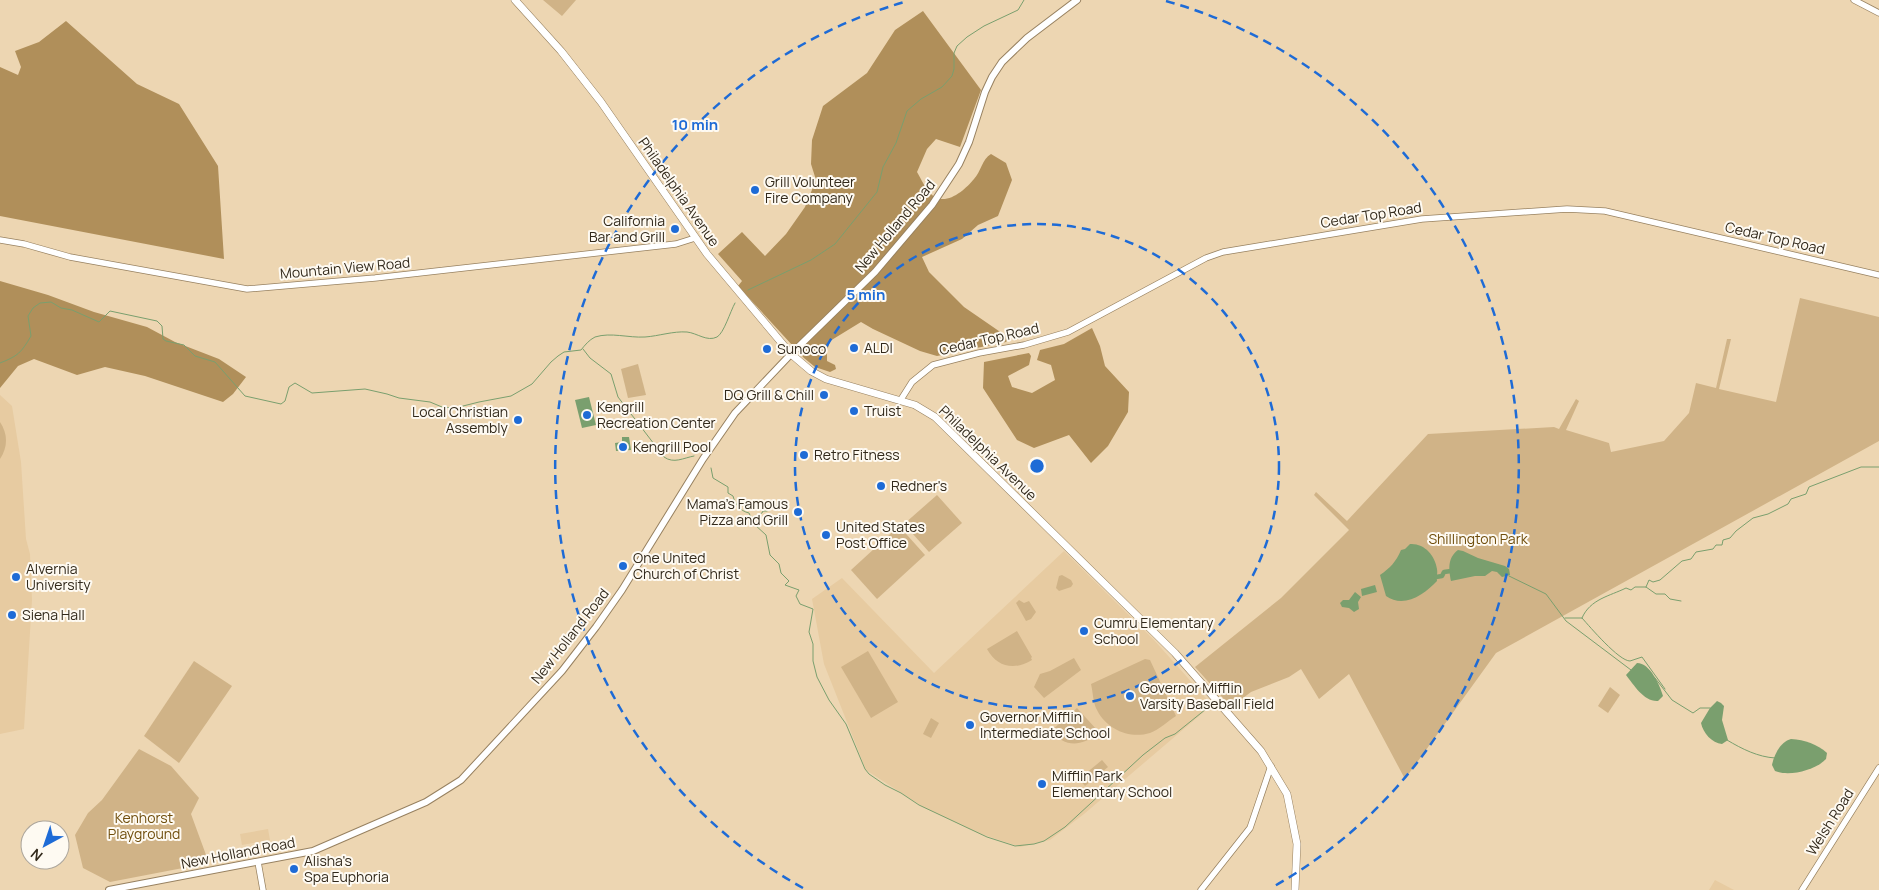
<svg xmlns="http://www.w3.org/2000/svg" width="1879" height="890" font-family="Manrope,sans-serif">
  <rect width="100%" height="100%" fill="#edd6b2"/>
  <g fill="#e7cba1">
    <path d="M0,395L12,406L21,462L26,539L30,554L32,600L24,729L0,734Z"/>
    <path d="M1064,551L1154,640L1212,705L1084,814L1050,840L1020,847L978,833L923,807L866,770L824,664L812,599L842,578L934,673Z"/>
    <path d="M268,829L270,840L242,845L240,834Z"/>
    <path d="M1715,880L1734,890H1709Z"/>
  </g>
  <g fill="#d0b387">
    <path d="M543,0H576L562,16Z"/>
    <path d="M1800,298L1879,317V441L1496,653L1405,779L1349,674L1319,699L1301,669L1289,677L1251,692L1231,707L1195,667L1281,598L1349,530L1314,495L1316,492L1347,521L1428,434L1554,427L1559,429L1576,399L1579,401L1566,430L1609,443L1611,452L1664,441L1689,413L1696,383L1716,388L1727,339H1731L1719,389L1776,402Z"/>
    <path d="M638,364L646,395L628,398L621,369Z"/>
    <path d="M0,422C8,434 8,447 0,459Z"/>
    <path d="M937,495L962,523L929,552L904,524Z"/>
    <path d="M899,526L925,555L877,599L851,570Z"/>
    <path d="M1062,575L1071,580L1073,584L1071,587L1059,591L1056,588L1059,576Z"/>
    <path d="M1019,600L1024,603L1029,601L1036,612L1031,619L1026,621L1016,603Z"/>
    <path d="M1017,631L1032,657L1031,658L1032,660C1014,671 997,667 987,649Z"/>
    <path d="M868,651L898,702L871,718L841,667Z"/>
    <path d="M1074,658L1081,670L1044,698L1034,687L1040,674L1050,671Z"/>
    <path d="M1145,659L1150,660L1176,716C1168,721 1159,730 1150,733C1130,739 1107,730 1097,710C1093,703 1093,692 1091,684Z"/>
    <path d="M194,661L232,686L179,763L144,736Z"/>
    <path d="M1610,687L1620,695L1608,713L1598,706Z"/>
    <path d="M1077,708L1097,730L1096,731L1097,734C1081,747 1064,747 1051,731Z"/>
    <path d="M931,718L939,723L931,738L923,734Z"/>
    <path d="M139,749L171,766L199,798L191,814L209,863L110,882L83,868L75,835L88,813L102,800Z"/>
    <path d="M1102,760L1108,767L1085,786L1079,779Z"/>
  </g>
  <g fill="#b08f5a">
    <path d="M923,11L981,90L960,147L936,139L927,149L917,172C921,179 926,190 932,195C946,207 965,190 974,179C981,172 982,159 991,154L1006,163L1012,180L998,216L978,225L962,239L922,257L929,272L964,307L1009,338L1006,342L937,356L920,351L873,329L861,322L830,341L827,351V361L835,365L836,369L830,372L815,367L804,358L738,286L742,281L718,254L742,232L765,256L786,234L805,207L816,180L811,164L812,140L823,106L867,73L895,30Z"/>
    <path d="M66,21L137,84L179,104L218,166L224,259L0,216V67L18,75L21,67L15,51L39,42Z"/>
    <path d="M0,281L48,295L94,312L147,327L175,342L219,359L246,377L233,394L223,402L145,376L105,367L77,375L34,359L18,366L0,388Z"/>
    <path d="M1092,328L1100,346L1105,366L1129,392L1128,412L1108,446L1091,463L1069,435L1034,448L1017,440L983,388L984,362L1029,353L1031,356L1029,365L1008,376L1012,387L1032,393L1055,380L1051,365L1037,360L1040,350L1064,344Z"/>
  </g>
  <g fill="#7a9f6e">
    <path d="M589,397L596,425L582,428L575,400Z"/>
    <path d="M622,437H629L631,450L616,451L615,443L622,442Z"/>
    <path d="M1410,544C1424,543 1435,555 1437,569C1438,573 1436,577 1437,581C1425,594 1404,609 1386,596L1380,575C1390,568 1396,562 1401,550L1405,549Z"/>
    <path d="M1458,550L1463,551L1478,558L1505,566L1509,569L1510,575L1502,577L1497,572L1492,571L1485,576H1475L1451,581C1449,570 1447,558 1458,550Z"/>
    <path d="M1375,585L1377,592L1362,596L1361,589Z"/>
    <path d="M1355,592L1361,597L1358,602L1359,609L1354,612L1349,608L1342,607L1340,603L1343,600H1349Z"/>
    <path d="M1637,663C1650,663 1660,685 1663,696L1658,701C1644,702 1634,685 1626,675Z"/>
    <path d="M1717,701L1721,703L1724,706L1722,720L1728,740L1722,744C1712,743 1703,733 1701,723L1710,708Z"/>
    <path d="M1791,739C1805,740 1817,744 1827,753L1826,759C1816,770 1789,777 1775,771L1772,765C1774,755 1780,742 1791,739Z"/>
  </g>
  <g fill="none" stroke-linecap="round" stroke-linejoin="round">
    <g stroke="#7a9f6e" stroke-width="1">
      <path d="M748,290L811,260L835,244L877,192L883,167L896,143L907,111L921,99L942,87L952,76L954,69V53L957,46L967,37L984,26L1018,10L1024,0"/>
      <path d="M583,349L590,358L611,374L618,397L664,457C674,464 683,458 694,456"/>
      <path d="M0,363C18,356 21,353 31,336L28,316L33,308L40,303L51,302L61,308L72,310L99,322L110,311L157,321L162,326L163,339L166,341L184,345L195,356L215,362L245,396L281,404L285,401L289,387L295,383L312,393L365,389L387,394L399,398L430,402L442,407L455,408L479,402L511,396L532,384L551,362L558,356L564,352L581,350C585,345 589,340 595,337C611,332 628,338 645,337C659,336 673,331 687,332C697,333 707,342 717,337C724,333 730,312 735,303"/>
      <path d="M711,468L713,478L728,487V493L733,496C735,504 740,511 749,513L754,524L766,535L770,555L779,564L781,573L789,581L785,585L799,590L796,596L800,604L813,609L809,632L813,644V661L817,677L829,700L846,724L865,769L869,774L885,785L901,793L919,805L987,837L1015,846L1034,844L1044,841L1065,827L1143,755L1165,738L1175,734L1211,705"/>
      <path d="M751,518L762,513L763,511H767L776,506"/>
      <path d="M1509,576L1546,594L1566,621L1631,670"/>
      <path d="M1646,587L1649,580L1653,582L1660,580L1682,561L1691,559L1696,552L1713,549L1716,545H1722L1723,540L1730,538L1736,531L1753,518L1768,514L1788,504L1791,499L1806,494L1809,487L1861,467H1879"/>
      <path d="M1565,618H1582C1590,627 1619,661 1630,661C1634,660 1638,658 1642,657L1665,689"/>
      <path d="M1582,618C1590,599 1610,596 1626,588L1631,590L1635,587H1646L1656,594H1665L1670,599L1681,601"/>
      <path d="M1655,678L1672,700L1693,713L1700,708H1710"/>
      <path d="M1727,740C1742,749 1758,757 1775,758"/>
    </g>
    <path stroke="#7a9f6e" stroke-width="4.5" d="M1436,577L1442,576L1444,572L1451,571"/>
    <g stroke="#978160" stroke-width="7">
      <g id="tertiary">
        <path d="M1854,0L1879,13"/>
        <path d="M0,240L24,244L70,257L247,289L375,278L676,244L695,238"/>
        <path d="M900,401L912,382L933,365L979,353L1024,345L1068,332L1206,258L1223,252L1422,219L1567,209L1605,211L1879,275"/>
        <path d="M258,862L263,890"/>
        <path d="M1201,890L1250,828L1271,766"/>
        <path d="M1802,890L1879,768"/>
      </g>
    </g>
    <g stroke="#978160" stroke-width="8">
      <path id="secondary" d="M109,890L313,851L426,802L461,780L562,671L596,627L622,590L703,459L735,413L791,354L875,272L932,205L959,164L969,142L985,92L992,77L1002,62L1027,38L1077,0"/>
    </g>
    <g stroke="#978160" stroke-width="8">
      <path id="primary" d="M515,0L561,51L601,102L707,254L791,354L811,371L826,379L915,405L935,417L1175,653L1261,751L1287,794L1297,844L1295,890"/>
    </g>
    <use href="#tertiary" stroke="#fff" stroke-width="5.5"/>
    <use href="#secondary" stroke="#fff" stroke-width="6"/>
    <use href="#primary" stroke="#fff" stroke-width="7"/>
  </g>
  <g fill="none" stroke="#1e6bd6" stroke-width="2.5" stroke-dasharray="9 6">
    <circle cx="1037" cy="466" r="242"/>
    <path d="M803 888A483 483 0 0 1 908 1M1166 1A483 483 0 0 1 1271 888"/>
  </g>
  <g fill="#1e6bd6" stroke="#fefaf2" stroke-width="2">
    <circle cx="755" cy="190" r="5"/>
    <circle cx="675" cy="229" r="5"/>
    <circle cx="854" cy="348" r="5"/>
    <circle cx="767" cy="349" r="5"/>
    <circle cx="824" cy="395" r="5"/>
    <circle cx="854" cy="411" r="5"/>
    <circle cx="587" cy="415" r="5"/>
    <circle cx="518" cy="420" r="5"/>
    <circle cx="623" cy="447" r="5"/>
    <circle cx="804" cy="455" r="5"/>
    <circle cx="881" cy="486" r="5"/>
    <circle cx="798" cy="512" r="5"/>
    <circle cx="826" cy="535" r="5"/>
    <circle cx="623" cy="566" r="5"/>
    <circle cx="16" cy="577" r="5"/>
    <circle cx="12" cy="615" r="5"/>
    <circle cx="1084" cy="631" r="5"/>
    <circle cx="1130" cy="696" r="5"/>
    <circle cx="970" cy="725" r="5"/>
    <circle cx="1042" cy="784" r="5"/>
    <circle cx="294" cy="869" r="5"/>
  </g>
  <g text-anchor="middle" stroke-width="4" stroke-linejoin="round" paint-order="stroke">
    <g font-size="14" fill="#32291b" stroke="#fefaf2" text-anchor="start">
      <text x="765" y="187">Grill Volunteer<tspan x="765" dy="16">Fire Company</tspan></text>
      <text x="665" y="226" text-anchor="end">California<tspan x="665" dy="16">Bar and Grill</tspan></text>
      <text x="864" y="353">ALDI</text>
      <text x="777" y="354">Sunoco</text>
      <text x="814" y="400" text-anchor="end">DQ Grill &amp; Chill</text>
      <text x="597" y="412">Kengrill<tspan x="597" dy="16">Recreation Center</tspan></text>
      <text x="864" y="416">Truist</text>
      <text x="508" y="417" text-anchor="end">Local Christian<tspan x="508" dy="16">Assembly</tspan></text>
      <text x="633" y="452">Kengrill Pool</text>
      <text x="814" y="460">Retro Fitness</text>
      <text x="891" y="491">Redner's</text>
      <text x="788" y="509" text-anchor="end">Mama's Famous<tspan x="788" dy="16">Pizza and Grill</tspan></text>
      <text x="836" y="532">United States<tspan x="836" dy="16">Post Office</tspan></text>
      <text x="633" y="563">One United<tspan x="633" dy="16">Church of Christ</tspan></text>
      <text x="26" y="574">Alvernia<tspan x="26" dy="16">University</tspan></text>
      <text x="22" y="620">Siena Hall</text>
      <text x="1094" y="628">Cumru Elementary<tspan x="1094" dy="16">School</tspan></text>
      <text x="1140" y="693">Governor Mifflin<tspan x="1140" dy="16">Varsity Baseball Field</tspan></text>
      <text x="980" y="722">Governor Mifflin<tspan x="980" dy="16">Intermediate School</tspan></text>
      <text x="1052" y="781">Mifflin Park<tspan x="1052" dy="16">Elementary School</tspan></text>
      <text x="304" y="866">Alisha's<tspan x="304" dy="16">Spa Euphoria</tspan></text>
    </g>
    <g font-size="14" fill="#32291b" stroke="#fefaf2">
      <text transform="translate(679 192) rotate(55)" y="5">Philadelphia Avenue</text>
      <text transform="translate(1371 215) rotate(-9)" y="5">Cedar Top Road</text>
      <text transform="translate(895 226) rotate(-50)" y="5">New Holland Road</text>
      <text transform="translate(1775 238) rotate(13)" y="5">Cedar Top Road</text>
      <text transform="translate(345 268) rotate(-5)" y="5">Mountain View Road</text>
      <text transform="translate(989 339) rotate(-13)" y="5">Cedar Top Road</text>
      <text transform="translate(988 453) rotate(44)" y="5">Philadelphia Avenue</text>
      <text transform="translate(570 636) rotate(-52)" y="5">New Holland Road</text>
      <text transform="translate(1830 822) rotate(-58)" y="5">Welsh Road</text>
      <text transform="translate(238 853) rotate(-11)" y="5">New Holland Road</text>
    </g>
    <g font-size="14" fill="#704e0c" stroke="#fefaf2">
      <text x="1478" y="544">Shillington Park</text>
      <text x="144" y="823">Kenhorst<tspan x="144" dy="16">Playground</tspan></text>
    </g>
  </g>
  <circle cx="1037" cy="466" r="8" fill="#1e6bd6" stroke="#fefaf2" stroke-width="2.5"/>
  <g font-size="15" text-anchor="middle" font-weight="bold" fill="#1e6bd6" stroke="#fefaf2" stroke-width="4" stroke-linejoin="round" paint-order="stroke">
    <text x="695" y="130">10 min</text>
    <text x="866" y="300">5 min</text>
  </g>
  <g transform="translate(45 845) rotate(220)"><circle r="24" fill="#fefaf2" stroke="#aca69c"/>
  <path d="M0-4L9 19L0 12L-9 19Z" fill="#1e6bd6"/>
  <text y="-8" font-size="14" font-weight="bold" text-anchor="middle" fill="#32291b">N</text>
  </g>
</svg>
